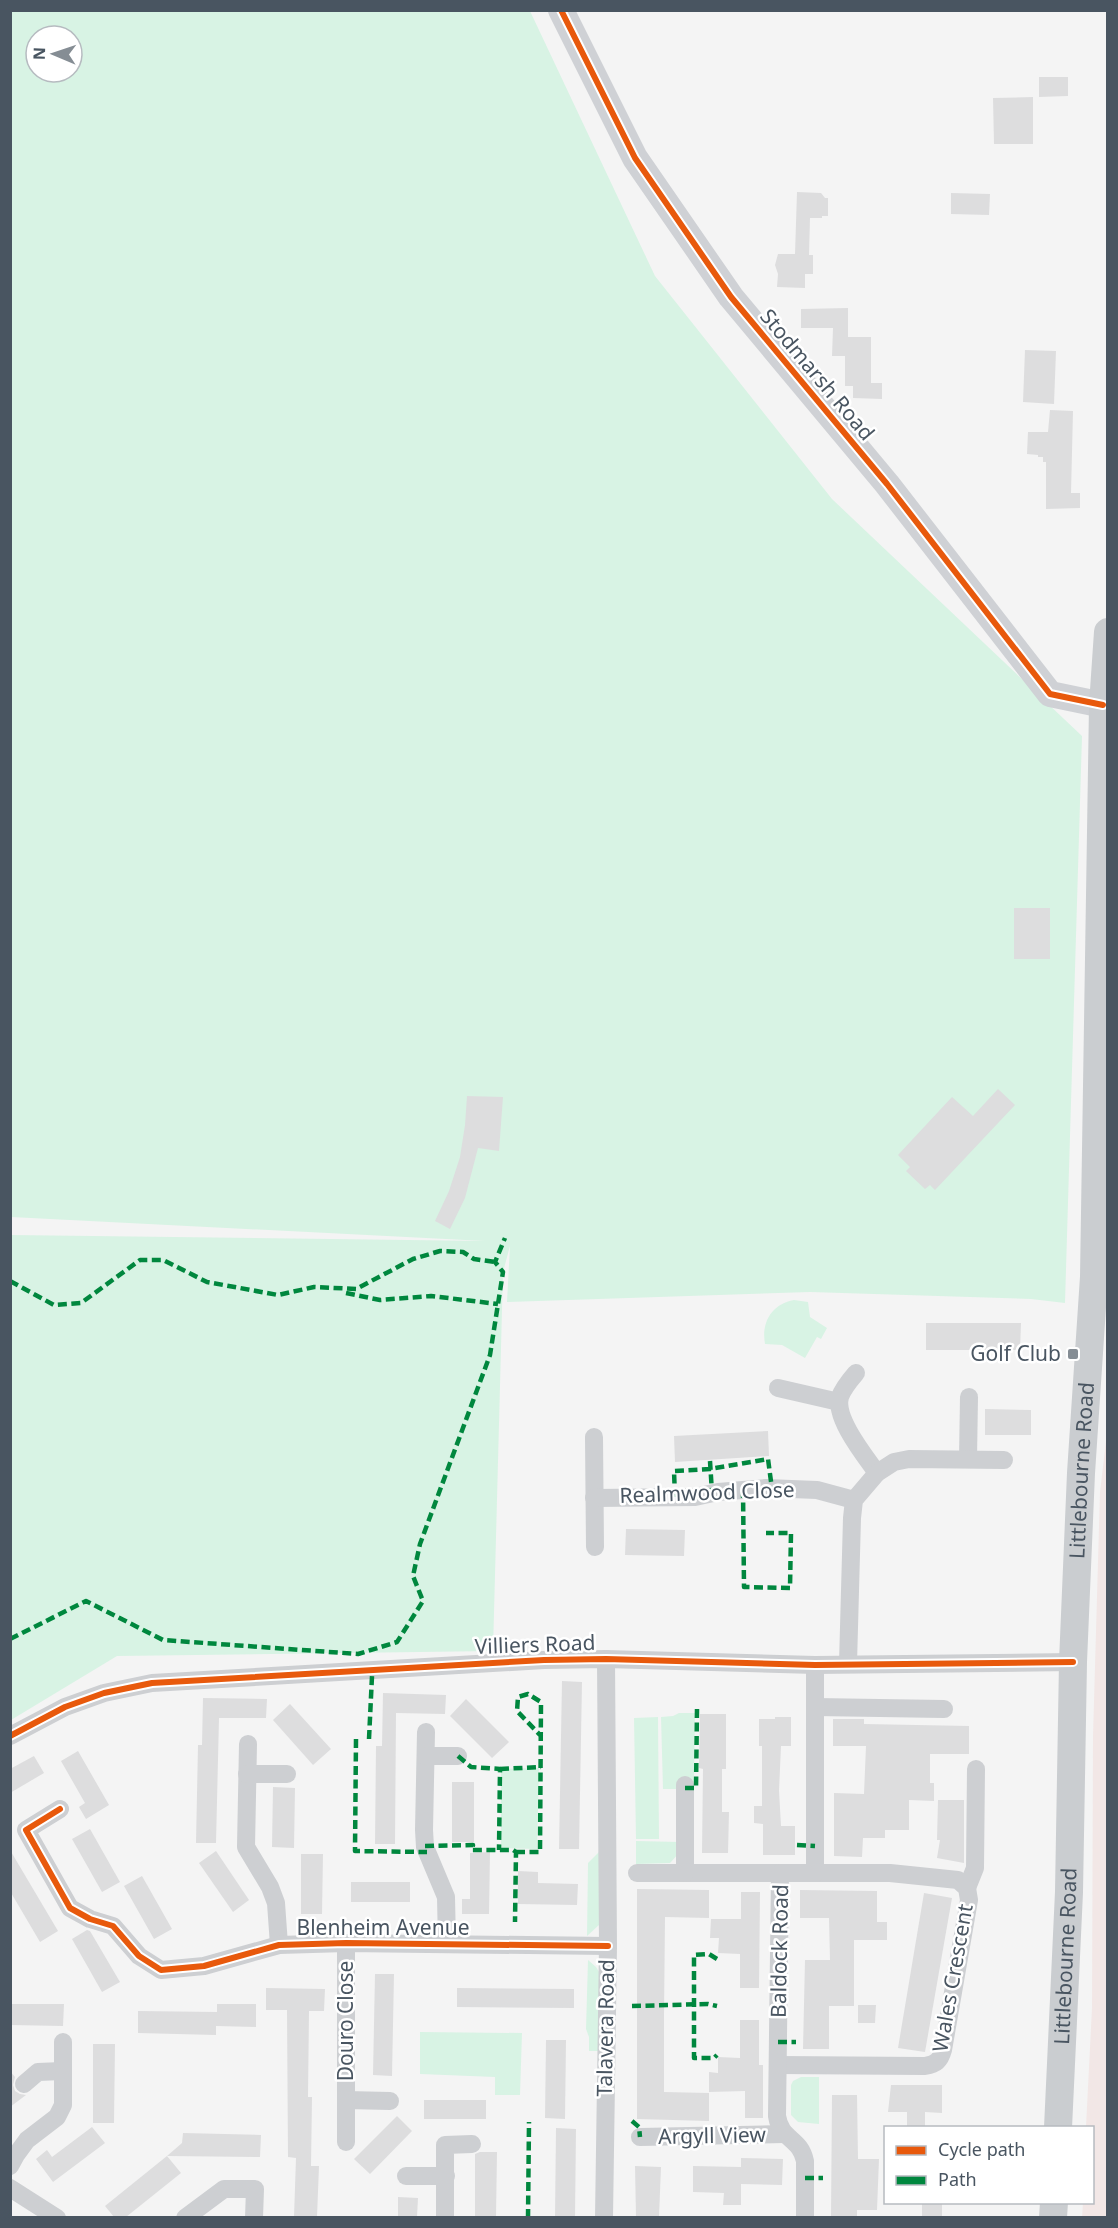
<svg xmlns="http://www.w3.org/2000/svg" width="1118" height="2228" font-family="'Noto Sans',sans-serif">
  <rect width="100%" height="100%" fill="#f4f4f4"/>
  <path fill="#f2e7e6" d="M1107,1433L1108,2217L1082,2218L1083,2203L1092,2202V2128L1086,2127L1092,2008L1093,1736L1100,1492Z"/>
  <g fill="#d8f3e4" fill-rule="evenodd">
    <path d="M10,11H530L655,276L832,499L1082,736L1065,1303L1031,1299L810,1292L507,1302L510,1246L503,1272L493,1651L117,1656L11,1720V1235L485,1241L11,1217ZM36,36H72V72H36Z"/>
    <path d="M794,1300L808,1302L810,1317L827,1328L821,1339L817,1337L805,1358L782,1345L765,1344C761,1322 772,1304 794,1300Z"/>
    <path d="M679,1713H695L694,1782H680L678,1789H663L661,1717L673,1716Z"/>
    <path d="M658,1717L659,1839H636L634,1718Z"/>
    <path d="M539,1768L537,1849L501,1848V1769Z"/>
    <path d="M636,1841L680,1842L679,1853L670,1863L636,1864Z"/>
    <path d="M599,1852L600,1924L587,1936L588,1863Z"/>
    <path d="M588,1960L596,1967L601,1975L599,2051H589V2037L586,2029Z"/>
    <path d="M420,2032L522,2033L520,2095H495V2077L420,2074Z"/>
    <path d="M801,2077H819V2124L798,2122L791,2115V2085L793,2081Z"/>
  </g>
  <g fill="#ddddde">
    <path d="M1039,77H1068V96L1039,97Z"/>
    <path d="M1033,97V144H994L993,98Z"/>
    <path d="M797,192L821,193L825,198H828V216H822V218H810L809,255H813V274H805V288L777,287L778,274L775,265L778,254H795Z"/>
    <path d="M951,193L990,194L989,215L951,214Z"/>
    <path d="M848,308V337H871V383H882V399L853,398V386H845V356H832L833,328H801V309Z"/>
    <path d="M1025,350L1056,351L1054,404L1023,402Z"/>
    <path d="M1050,410L1073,411L1071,493H1080V508L1046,509V462H1043V457H1038V455L1027,454L1028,432H1048Z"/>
    <rect x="1014" y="908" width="36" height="51"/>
    <path d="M998,1089L1015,1105L935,1190L930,1185L925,1189L906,1171L910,1167L898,1155L952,1097L973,1116Z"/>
    <path d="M467,1096L503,1097L499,1151L478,1148L465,1198L450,1229L435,1221L449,1191L460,1157L465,1125Z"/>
    <path d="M926,1323H1021L1020,1350H926Z"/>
    <path d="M985,1409L1031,1410V1435H985Z"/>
    <path d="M768,1431L769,1456L675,1462L674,1436Z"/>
    <path d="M626,1529L685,1530L684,1556L625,1555Z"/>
    <path d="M562,1681L582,1682L579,1849H559Z"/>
    <path d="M383,1693L446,1695L445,1714L396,1713L395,1844H375L376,1746H382Z"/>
    <path d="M203,1698L267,1699L266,1718H219L216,1843H196L198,1745H202Z"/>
    <path d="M466,1699L509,1742L492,1758L450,1716Z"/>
    <path d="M290,1704L331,1749L313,1765L273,1720Z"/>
    <path d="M700,1714H726V1769H722V1812H729L728,1853H702L703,1769L699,1768Z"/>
    <path d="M775,1717H791V1746H781L779,1791L781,1826H795V1855H763V1824L754,1823V1806H762V1746H759V1719H775Z"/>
    <path d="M833,1719H864V1724L969,1726V1754H930V1783H934V1801L909,1800V1830H885V1838H863L862,1857L834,1856V1793L864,1794L866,1746H833Z"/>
    <path d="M78,1751L109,1805L86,1819L79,1807L85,1803L61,1761Z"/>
    <path d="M34,1756L44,1773L10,1793V1769Z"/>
    <rect x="452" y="1782" width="22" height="60"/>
    <path d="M273,1787L295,1788L294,1848L272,1847Z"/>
    <path d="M938,1800H964V1863L937,1858L940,1840H937Z"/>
    <path d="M90,1829L120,1882L102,1892L72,1839Z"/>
    <path d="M10,1850L58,1931L40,1942L10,1891Z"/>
    <path d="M216,1851L249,1900L233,1912L199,1863Z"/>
    <path d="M490,1852L489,1914H462V1899H470V1853Z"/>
    <path d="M301,1854H323L322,1914H301Z"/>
    <path d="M518,1871L538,1872V1883L578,1884L577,1905L518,1904Z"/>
    <path d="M142,1876L172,1929L154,1939L124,1886Z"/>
    <rect x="351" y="1882" width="59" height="20"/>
    <path d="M637,1889L709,1890V1918L665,1917L664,2016V2092L709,2093V2121L637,2119Z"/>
    <path d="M800,1890L877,1891V1922H887V1940H854V2006H829V2049H803L805,1960H830L829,1918H800Z"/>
    <path d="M741,1892H760L759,1988H740V1954L718,1953L719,1938H710L711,1919H741Z"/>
    <path d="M924,1893L952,1898L925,2052L898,2048Z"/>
    <path d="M87,1930L90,1931L120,1982L102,1992L72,1939Z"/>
    <path d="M375,1974H394L392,2076L373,2075Z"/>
    <path d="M266,1988L325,1989L324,2011H309L308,2097H312L311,2166H319L317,2217H294L296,2158L288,2157L287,2010H266Z"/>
    <path d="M457,1988L574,1989V2008L457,2007Z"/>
    <path d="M10,2004H64L63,2026L10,2025Z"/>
    <path d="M217,2004H256V2027L216,2026V2035L138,2033V2011L217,2012Z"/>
    <path d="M858,2005H876L875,2023H858Z"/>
    <path d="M740,2020H759V2065H763V2118H745V2091L709,2092V2072L718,2073V2057L740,2058Z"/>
    <path d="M546,2040H566L565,2119L545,2118Z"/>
    <path d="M93,2044H115L114,2123H93Z"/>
    <path d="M10,2071L15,2077L13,2085L15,2091L20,2094L26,2095L10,2107Z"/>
    <path d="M891,2085H942V2113L925,2112V2127H907V2112H888Z"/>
    <path d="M832,2095H857L858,2159H879L877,2210H857V2217H831Z"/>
    <rect x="424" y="2100" width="62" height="19"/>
    <path d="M397,2116L412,2131L370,2174L354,2159Z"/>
    <path d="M92,2127L105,2143L53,2182L36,2159L47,2150L52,2157Z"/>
    <path d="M556,2128L576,2129L575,2217H555Z"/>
    <path d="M183,2133L261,2135L260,2157L167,2156L182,2143Z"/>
    <path d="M480,2152H497L496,2217H475V2154Z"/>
    <path d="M167,2156L181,2173L126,2217H114L105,2206Z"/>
    <path d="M741,2158L783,2159L782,2185L741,2184V2205H723L724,2193L693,2192V2166L741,2167Z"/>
    <path d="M635,2166L661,2167L659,2217H636Z"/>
    <path d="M398,2197L418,2198L417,2217H398Z"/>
    <rect x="922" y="2202" width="20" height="15"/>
  </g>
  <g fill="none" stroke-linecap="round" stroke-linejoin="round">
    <g stroke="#cdcfd2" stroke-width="18">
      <path d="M856,1373C850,1380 843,1388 840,1397C834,1418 865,1456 877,1473"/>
      <path d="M778,1388L839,1402"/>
      <path d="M594,1437L595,1547"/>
      <path d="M968,1459L969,1397"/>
      <path d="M594,1498L695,1497L718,1492L766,1488L817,1490L854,1500"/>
      <path d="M848,1664L852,1518L854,1500L877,1473L894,1462L909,1459L1004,1460"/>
      <path d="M815,1707L944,1709"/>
      <path d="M426,1732L424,1830L425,1847L446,1897L447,1944"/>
      <path d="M10,1736L65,1707L104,1693L152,1683L544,1660L606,1659L815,1665L1073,1662"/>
      <path d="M248,1744L246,1847L270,1887L276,1903L279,1945"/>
      <path d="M426,1756H458"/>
      <path d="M247,1774H287"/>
      <path d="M60,1809L26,1830L70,1908L90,1919L113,1926L139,1956L161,1970L204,1966L279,1945L346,1943L608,1946"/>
      <path d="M637,1873H780"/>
      <path d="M685,1873V1785"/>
      <path d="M967,1888L975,1868L976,1769"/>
      <path d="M778,2065L925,2066C936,2064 940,2061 943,2050L969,1900L967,1888L958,1880L890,1873H815"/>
      <path d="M24,2084L38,2072L62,2071"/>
      <path d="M346,2100L390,2101"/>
      <path d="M640,2137L784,2134"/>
      <path d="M346,2142V1943"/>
      <path d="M10,2166L16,2155L27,2140L57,2117L63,2105V2042"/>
      <path d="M406,2176H446"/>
      <path d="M10,2188L57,2218"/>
      <path d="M185,2218L224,2189H255L254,2218"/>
      <path d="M445,2218V2145L472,2144"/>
      <path d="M604,2218L608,1946L606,1659"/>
      <path d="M805,2218V2161C800,2137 781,2141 777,2116L780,1873H815V1665"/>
    </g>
    <path stroke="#cfd1d5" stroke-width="26" d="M561,10L635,158L731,297L887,484L1050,694L1103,705"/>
    <g stroke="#cacdd0" stroke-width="28">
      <path id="s1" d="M1058,2128L1069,1892L1073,1662L1081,1473L1094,1277L1103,705L1108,632"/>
      <path d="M1053,2218L1054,2202"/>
    </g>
    <g stroke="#00873e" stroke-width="4.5" stroke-dasharray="9 4.5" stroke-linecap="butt">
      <path d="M10,1281L54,1305L81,1303L140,1260H163L207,1282L278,1295L314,1287L356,1289L413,1259L440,1251L463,1252L474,1259L495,1262"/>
      <path d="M346,1293L380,1300L431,1296L498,1304"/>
      <path d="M710,1461L712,1493"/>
      <path d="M743,1489L744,1587L790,1588L791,1533H766"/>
      <path d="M675,1497L674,1471L710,1469L768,1459L772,1489"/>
      <path d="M10,1639L86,1601L163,1640L358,1654L397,1642L423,1601L413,1576L420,1544L490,1355L503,1272L495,1262L505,1238"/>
      <path d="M356,1739L355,1851L427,1852"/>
      <path d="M369,1739L372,1676"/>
      <path d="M458,1756L471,1767L500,1769L499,1850"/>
      <path d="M500,1769L541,1767"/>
      <path d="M685,1788H696L697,1709"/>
      <path d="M797,1845L815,1846"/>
      <path d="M425,1846L473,1845L472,1850H513L516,1852L515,1922"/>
      <path d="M516,1852H540L541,1702L528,1694L518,1697L517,1711L541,1736"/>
      <path d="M717,1959L709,1954L694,1955V2058H714L717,2055"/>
      <path d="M632,2006L708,2004L717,2006"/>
      <path d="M778,2042H796"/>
      <path d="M632,2121L639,2127L640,2137"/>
      <path d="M805,2178H823"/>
      <path d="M528,2218L529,2122"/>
    </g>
    <g stroke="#fff" stroke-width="10">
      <g id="cycleway">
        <path d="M561,10L635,158L731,297L887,484L1050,694L1103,705"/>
        <path d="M10,1736L65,1707L104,1693L152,1683L544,1660L606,1659L815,1665L1073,1662"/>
        <path d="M60,1809L26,1830L70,1908L90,1919L113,1926L139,1956L161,1970L204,1966L279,1945L346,1943L608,1946"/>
      </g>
    </g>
    <use href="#cycleway" stroke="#e8590c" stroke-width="6"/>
  </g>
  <rect fill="#858d94" stroke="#fff" stroke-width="2" x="1067" y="1348" width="12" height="12" rx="3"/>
  <g text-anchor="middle" stroke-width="5" stroke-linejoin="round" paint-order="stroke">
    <g font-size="21" fill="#495561" stroke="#fff">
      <text transform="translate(817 375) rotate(50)" y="7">Stodmarsh Road</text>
      <text dy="7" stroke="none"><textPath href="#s1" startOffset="658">Littlebourne Road</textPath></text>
      <text transform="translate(707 1493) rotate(-2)" y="7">Realmwood Close</text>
      <text transform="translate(535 1645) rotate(-2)" y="7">Villiers Road</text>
      <text x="383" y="1935">Blenheim Avenue</text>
      <text transform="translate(780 1951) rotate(-89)" y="7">Baldock Road</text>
      <text dy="7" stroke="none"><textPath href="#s1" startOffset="172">Littlebourne Road</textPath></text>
      <text transform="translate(953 1978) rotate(-80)" y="7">Wales Crescent</text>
      <text transform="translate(346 2021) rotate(-90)" y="7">Douro Close</text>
      <text transform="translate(606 2028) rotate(-89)" y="7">Talavera Road</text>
      <text transform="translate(712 2136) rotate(-1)" y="7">Argyll View</text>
    </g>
    <g font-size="21" fill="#495561" stroke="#fff" text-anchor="end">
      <text x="1061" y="1361">Golf Club</text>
    </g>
  </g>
  <rect width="1118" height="2228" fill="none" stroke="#495561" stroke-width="24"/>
  <rect x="884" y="2126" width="210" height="78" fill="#ffffff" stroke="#b6bbc0" stroke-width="1.5"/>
  <rect x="896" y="2146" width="30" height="9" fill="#e8590c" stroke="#b6bbc0" stroke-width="1.5"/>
  <text x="938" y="2156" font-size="18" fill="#495561">Cycle path</text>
  <rect x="896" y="2176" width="30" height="9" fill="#00873e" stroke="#b6bbc0" stroke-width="1.5"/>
  <text x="938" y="2186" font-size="18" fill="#495561">Path</text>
  <g transform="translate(54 54) rotate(272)"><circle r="28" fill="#ffffff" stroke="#b6bbc0" stroke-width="1.5"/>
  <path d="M0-4.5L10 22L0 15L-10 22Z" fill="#858d94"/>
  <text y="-9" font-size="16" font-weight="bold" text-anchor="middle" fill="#495561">N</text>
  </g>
</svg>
